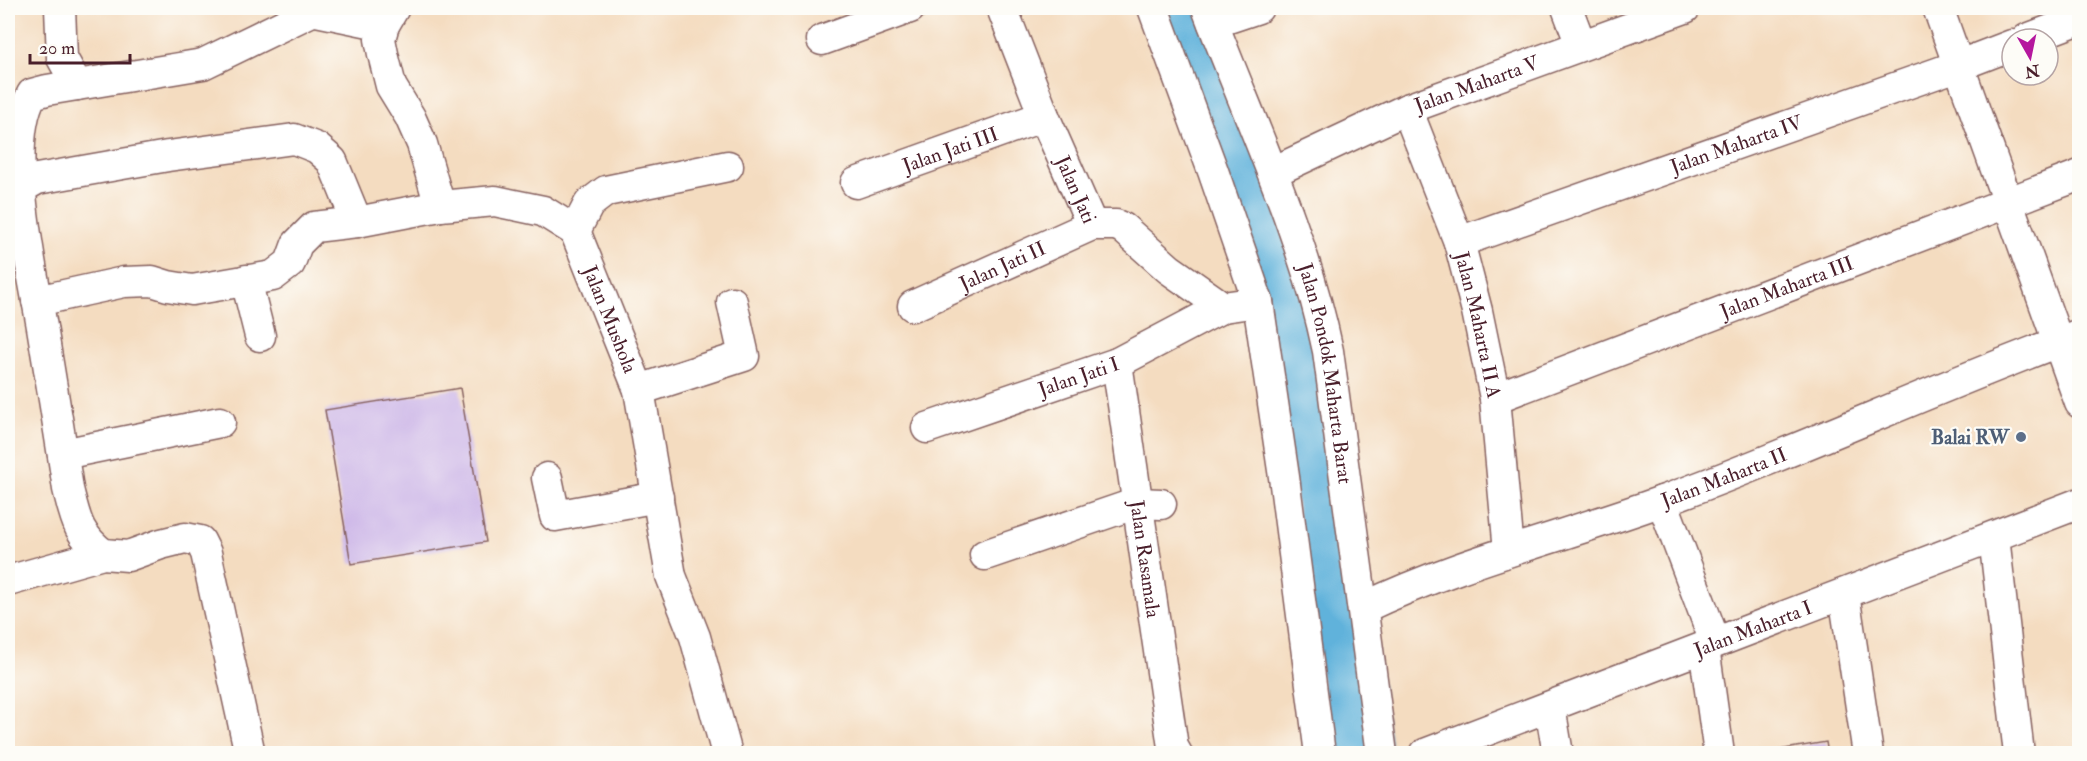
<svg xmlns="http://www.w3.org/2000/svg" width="2087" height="761" font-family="'IM FELL Double Pica',serif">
  <rect width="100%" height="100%" fill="#fdfcf7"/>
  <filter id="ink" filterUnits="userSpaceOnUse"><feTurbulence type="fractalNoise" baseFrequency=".0167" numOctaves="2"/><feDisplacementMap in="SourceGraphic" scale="12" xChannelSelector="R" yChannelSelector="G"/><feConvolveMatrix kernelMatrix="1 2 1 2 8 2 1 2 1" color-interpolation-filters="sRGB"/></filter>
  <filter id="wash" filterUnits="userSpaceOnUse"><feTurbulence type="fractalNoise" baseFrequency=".008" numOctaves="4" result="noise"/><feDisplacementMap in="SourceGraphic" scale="24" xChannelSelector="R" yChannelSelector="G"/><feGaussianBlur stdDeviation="1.35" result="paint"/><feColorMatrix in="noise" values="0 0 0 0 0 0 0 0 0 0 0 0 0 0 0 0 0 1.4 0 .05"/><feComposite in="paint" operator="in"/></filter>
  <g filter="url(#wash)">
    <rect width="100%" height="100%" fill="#f4dcc0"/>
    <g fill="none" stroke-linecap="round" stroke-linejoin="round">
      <path stroke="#60b2db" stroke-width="60" d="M1184,8L1295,306L1320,458L1362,754"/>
    </g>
    <g id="blocks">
      <g fill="#ceb8e8">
        <path d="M460,388L486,542L351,564L325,410Z"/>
        <path d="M1826,742L1828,754H1766V752Z"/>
      </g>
    </g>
  </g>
  <g filter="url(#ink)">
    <use href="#blocks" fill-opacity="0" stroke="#86615f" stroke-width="1.5"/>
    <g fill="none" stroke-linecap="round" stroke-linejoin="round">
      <g stroke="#86615f" stroke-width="33">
        <g id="street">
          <path d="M60,8L62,58L77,85"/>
          <path d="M302,8L384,25"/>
          <path id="s1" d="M394,8L384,25L380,39L383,54L391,86L410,117L422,144L440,206L495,201L543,211L575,231L639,390L671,576L695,637L727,754"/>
          <path id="s2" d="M1002,8L1044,116L1092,225"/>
          <path d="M1153,8L1213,171L1258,302L1284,477L1320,754"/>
          <path id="s3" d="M1207,8C1249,119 1304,234 1328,351L1382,754"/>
          <path d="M1567,8L1581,45"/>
          <path d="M1938,8L2080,403"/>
          <path d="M1213,23L1258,8"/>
          <path d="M2027,39L2080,19"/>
          <path d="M822,40L910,8"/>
          <path id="s4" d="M1407,109L1459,242L1477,311L1495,398L1509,551"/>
          <path id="s5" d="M1273,172L1407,109L1685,8"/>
          <path id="s6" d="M856,183L1044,116"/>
          <path d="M21,188L37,179L168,156L294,139L317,148L332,161L357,222"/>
          <path d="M575,231L589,204L606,191L728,166"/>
          <path id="s7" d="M1459,242L1960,65L2012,45"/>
          <path d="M246,280L260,336"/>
          <path d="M37,301L124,282L152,281L168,286L192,290L273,276L290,263L297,244L314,227L357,222L440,206"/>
          <path id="s8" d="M913,306L1092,225H1116L1123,228L1169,269L1223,307L1258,302"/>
          <path id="s9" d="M1117,363L1173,747L1177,754"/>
          <path d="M639,390L744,356L732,302"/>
          <path id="s10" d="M1495,398L2080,175"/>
          <path id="s11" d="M927,428L1117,363L1223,307"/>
          <path d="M63,454L220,422"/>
          <path d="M547,478L555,516L658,497"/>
          <path d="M1662,501L1715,642"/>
          <path d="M1994,537L2019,754"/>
          <path d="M103,554C77,533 76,520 68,489C60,435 51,381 42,327C32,268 3,146 32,94L47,90L203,64L314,10"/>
          <path d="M985,555L1137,503L1161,504"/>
          <path d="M8,581L103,554L128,556L161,544L185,538L200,541L206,553L250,754"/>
          <path d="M1844,594L1868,754"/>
          <path id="s12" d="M1363,608C1458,562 1563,537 1662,501C1803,450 1939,385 2080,334"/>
          <path d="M1704,647L1719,754"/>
          <path d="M1550,707L1558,754"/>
          <path id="s13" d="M1425,754L2080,503"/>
        </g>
      </g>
      <use href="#street" stroke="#fff" stroke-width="30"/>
    </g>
  </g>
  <circle fill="#5c6f8a" stroke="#fdfcf7" stroke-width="2" cx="2021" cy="437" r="6"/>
  <g text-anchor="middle" stroke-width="4.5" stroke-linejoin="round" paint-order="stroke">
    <g font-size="20" fill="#4a1f2b" stroke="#fdfcf7">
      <text dy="7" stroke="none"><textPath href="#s5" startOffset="222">Jalan Maharta V</textPath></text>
      <text dy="7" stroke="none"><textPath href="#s7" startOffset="294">Jalan Maharta IV</textPath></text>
      <text dy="7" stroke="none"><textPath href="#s6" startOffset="100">Jalan Jati III</textPath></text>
      <text dy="7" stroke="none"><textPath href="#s2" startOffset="196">Jalan Jati</textPath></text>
      <text dy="7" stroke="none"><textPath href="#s8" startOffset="98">Jalan Jati II</textPath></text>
      <text dy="7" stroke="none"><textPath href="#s10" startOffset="312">Jalan Maharta III</textPath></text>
      <text dy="7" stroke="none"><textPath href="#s1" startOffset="450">Jalan Mushola</textPath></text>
      <text dy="7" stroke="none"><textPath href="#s4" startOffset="228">Jalan Maharta II A</textPath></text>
      <text dy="7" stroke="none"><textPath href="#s3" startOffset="386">Jalan Pondok Maharta Barat</textPath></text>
      <text dy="7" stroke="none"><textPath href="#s11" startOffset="160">Jalan Jati I</textPath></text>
      <text dy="7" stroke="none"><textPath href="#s12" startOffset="384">Jalan Maharta II</textPath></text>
      <text dy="7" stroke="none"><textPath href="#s9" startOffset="198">Jalan Rasamala</textPath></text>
      <text dy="7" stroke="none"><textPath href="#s13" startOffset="351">Jalan Maharta I</textPath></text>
    </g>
    <g font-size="20" font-weight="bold" fill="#4e5e75" stroke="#fdfcf7" text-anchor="end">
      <text x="2009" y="444">Balai RW</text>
    </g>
  </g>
  <rect width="2087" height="761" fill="none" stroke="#fdfcf7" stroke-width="30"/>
  <g transform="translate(2030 57) rotate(171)"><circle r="28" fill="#fdfcf7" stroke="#b5a4a5" stroke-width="1.5"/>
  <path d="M0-4.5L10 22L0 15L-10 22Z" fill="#b5179e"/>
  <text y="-9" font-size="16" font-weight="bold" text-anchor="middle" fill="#4a1f2b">N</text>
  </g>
  <path d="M30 54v9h100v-9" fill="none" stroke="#4a1f2b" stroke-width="3"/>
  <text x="39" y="54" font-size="18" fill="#4a1f2b" stroke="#fdfcf7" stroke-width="4.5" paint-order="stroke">20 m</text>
</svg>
